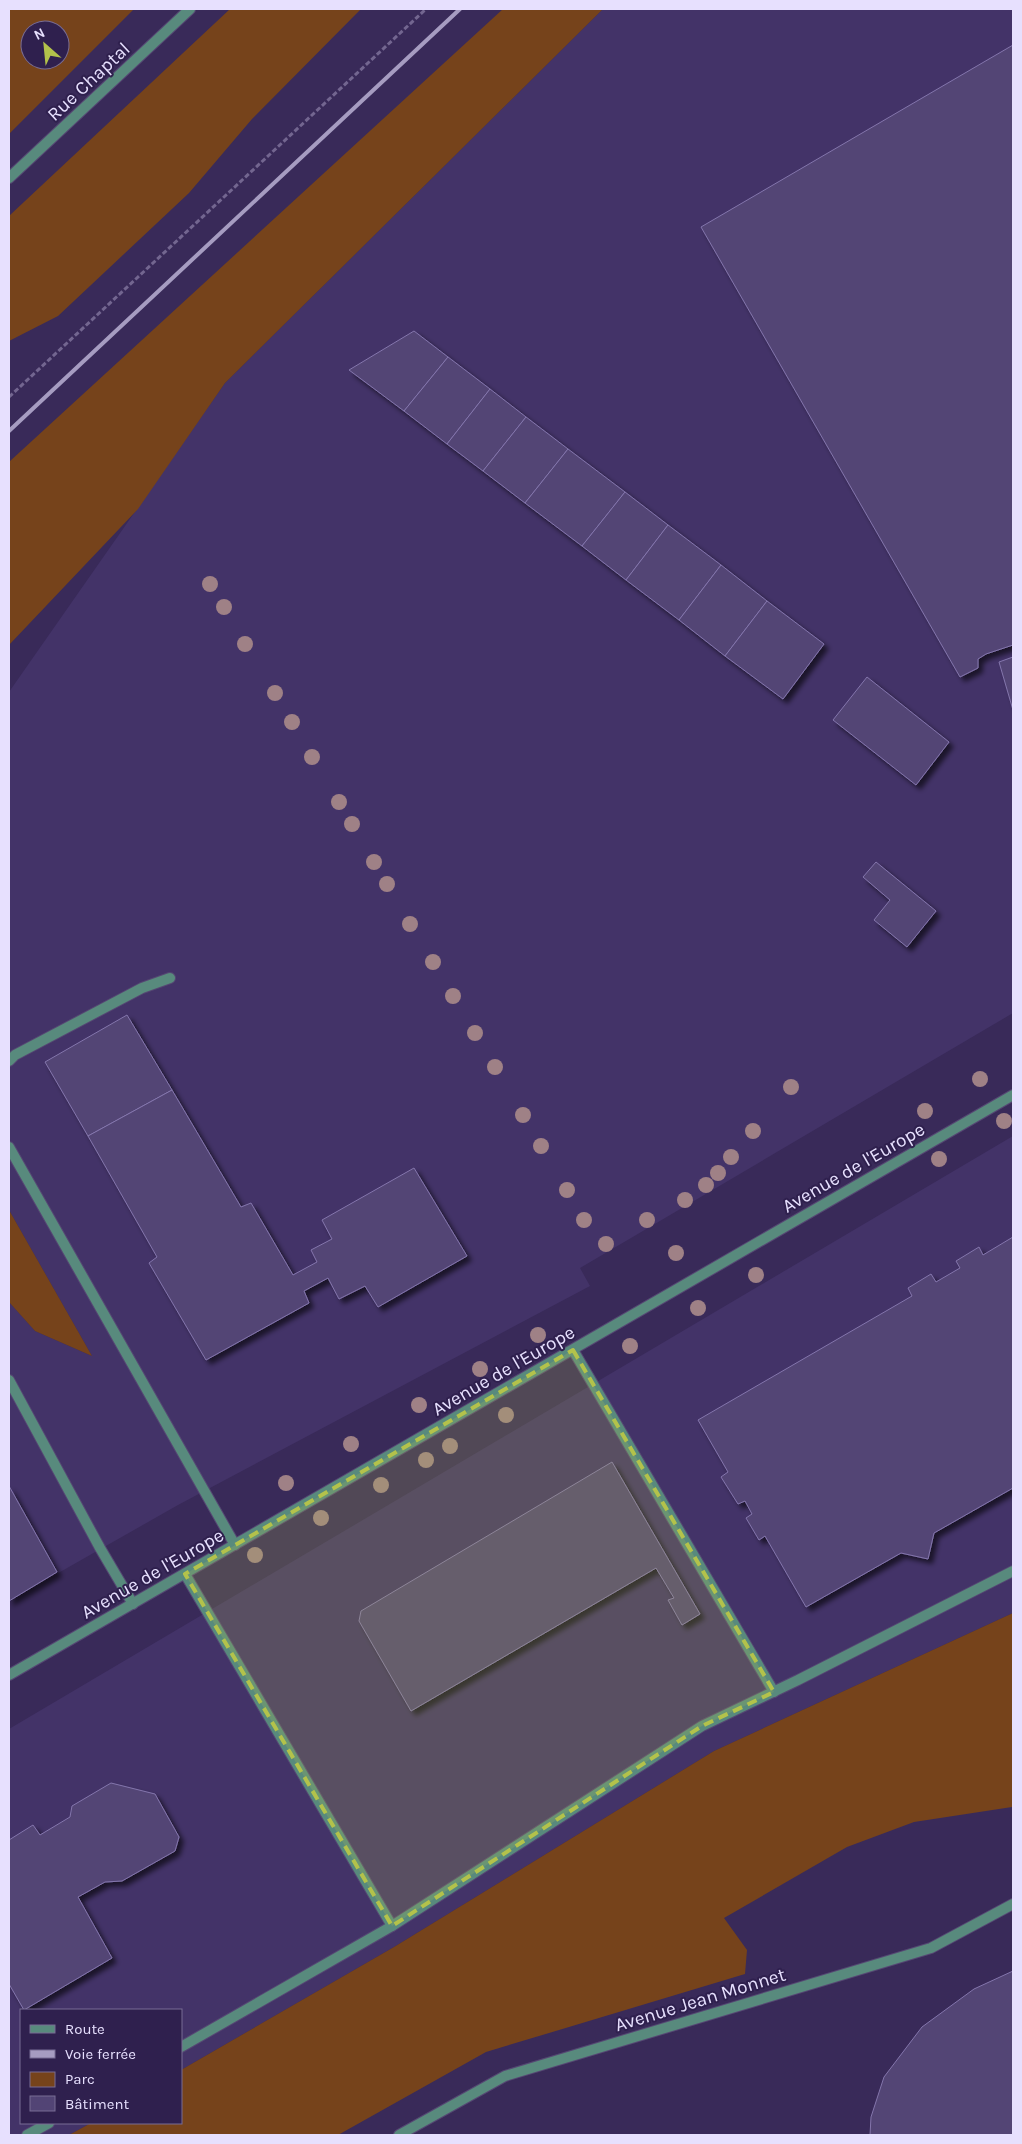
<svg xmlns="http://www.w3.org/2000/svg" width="1022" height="2144" font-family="Karla,sans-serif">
  <defs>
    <filter id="shadow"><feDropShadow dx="4.5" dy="4.5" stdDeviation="2.5" flood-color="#0009"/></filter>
  </defs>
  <rect width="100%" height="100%" fill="#392a59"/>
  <g fill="#433368">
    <path d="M603,9H1013V1013L580,1268L590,1286L178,1505L9,1601V1302L35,1331L92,1356L9,1210V692L225,383Z"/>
    <path d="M1013,1136V1613L714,1751L394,1947L181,2070V2010H21V2123H91L69,2135H9V1729Z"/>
  </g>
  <g fill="#76431b" fill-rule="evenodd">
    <path d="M9,9H134L9,134ZM30,30H60V60H30Z"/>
    <path d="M230,9H361L252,119L189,193L58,316L9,341V216Z"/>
    <path d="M503,9H603L225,383L138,509L9,645V462Z"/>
    <path d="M9,1210L92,1356L35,1331L9,1302Z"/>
    <path d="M1013,1613V1809L1012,1807L914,1822L847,1847L724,1918L747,1950L745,1974L486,2052L338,2135H69L91,2123H181V2070L394,1947L714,1751Z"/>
  </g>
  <g fill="#524475" stroke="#8476ac" filter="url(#shadow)">
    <path d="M1013,45V645L986,654L978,659V668L960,677L701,227Z"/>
    <path d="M414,331L448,357L404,411L349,370Z"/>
    <path d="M448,357L490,389L447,444L404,411Z"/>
    <path d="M490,389L526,417L483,471L447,444Z"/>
    <path d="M526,417L568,449L525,503L483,471Z"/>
    <path d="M568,449L625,492L582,546L525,503Z"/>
    <path d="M625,492L668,525L626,580L582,546Z"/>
    <path d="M668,525L721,565L679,620L626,580Z"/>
    <path d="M721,565L767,601L725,656L679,620Z"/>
    <path d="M767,601L824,644L783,699L725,656Z"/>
    <path d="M1013,657V710L999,662Z"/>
    <path d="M867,677L949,742L916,785L833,720Z"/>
    <path d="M876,862L936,911L907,947L874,920L890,900L863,877Z"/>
    <path d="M127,1015L172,1090L88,1136L45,1062Z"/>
    <path d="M172,1090L241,1207L251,1203L293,1275L317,1262L311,1250L332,1239L322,1220L414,1168L467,1256L378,1307L365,1286L339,1299L328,1278L304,1291L309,1303L206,1360L149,1263L157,1257L88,1136Z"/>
    <path d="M1013,1237V1488L934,1533L928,1559L901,1553L806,1607L765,1536L759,1540L746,1518L752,1514L745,1501L738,1504L721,1477L728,1472L698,1420L912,1296L908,1288L931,1274L936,1282L960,1268L956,1261L979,1247L983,1255Z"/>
    <path d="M612,1462L700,1614L682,1625L668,1600L674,1598L656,1568L411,1711L359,1621L361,1611Z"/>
    <path d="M9,1486L57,1572L9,1601Z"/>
    <path d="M111,1783L155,1794L179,1837L175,1851L122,1881L105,1882L78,1897L112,1958L24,2010L9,1984V1840L33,1825L40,1835L70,1817L72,1806Z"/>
    <path d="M1013,1971V2135H870L871,2117L884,2077L922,2027L974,1989Z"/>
  </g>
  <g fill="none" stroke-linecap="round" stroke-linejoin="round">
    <g stroke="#554773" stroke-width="12">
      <g id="service">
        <path d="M9,1061L15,1055L142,988L170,978"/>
        <path d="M9,1147L235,1545"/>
        <path d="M9,1380L100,1548L133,1604"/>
      </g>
    </g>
    <g stroke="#554773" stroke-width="12">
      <g id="minor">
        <path d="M573,1350L774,1692"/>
        <path d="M185,1574L392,1926L702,1726L798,1680L1013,1571"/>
        <path d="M9,1675L1013,1095"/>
        <path d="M181,2047L392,1926"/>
        <path d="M27,2135L49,2123"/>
        <path d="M399,2135L505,2076L931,1948L1013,1904"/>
      </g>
    </g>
    <g stroke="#554773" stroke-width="12">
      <path id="tertiary" d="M9,178L190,9"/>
    </g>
    <path stroke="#736690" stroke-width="3" stroke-dasharray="5 2.5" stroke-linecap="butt" d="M9,397L426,9"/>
    <use href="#service" stroke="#588a7d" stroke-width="10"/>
    <use href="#minor" stroke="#588a7d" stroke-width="10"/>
    <use href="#tertiary" stroke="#588a7d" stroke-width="10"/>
    <path stroke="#a69cc1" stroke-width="4" d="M9,431L460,9"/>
  </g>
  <g fill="#9f8186">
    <circle cx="210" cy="584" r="8"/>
    <circle cx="224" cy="607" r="8"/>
    <circle cx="245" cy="644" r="8"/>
    <circle cx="275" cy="693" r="8"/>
    <circle cx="292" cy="722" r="8"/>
    <circle cx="312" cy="757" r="8"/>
    <circle cx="339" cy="802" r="8"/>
    <circle cx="352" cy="824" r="8"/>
    <circle cx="374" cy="862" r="8"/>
    <circle cx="387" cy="884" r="8"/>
    <circle cx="410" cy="924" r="8"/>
    <circle cx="433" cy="962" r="8"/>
    <circle cx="453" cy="996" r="8"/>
    <circle cx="475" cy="1033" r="8"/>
    <circle cx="495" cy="1067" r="8"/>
    <circle cx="980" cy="1079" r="8"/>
    <circle cx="791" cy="1087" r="8"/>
    <circle cx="925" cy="1111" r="8"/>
    <circle cx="523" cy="1115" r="8"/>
    <circle cx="1004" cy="1121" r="8"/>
    <circle cx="753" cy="1131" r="8"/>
    <circle cx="541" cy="1146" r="8"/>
    <circle cx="731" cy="1157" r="8"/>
    <circle cx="939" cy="1159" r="8"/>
    <circle cx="718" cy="1173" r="8"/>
    <circle cx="706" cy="1185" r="8"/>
    <circle cx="567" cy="1190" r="8"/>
    <circle cx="685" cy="1200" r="8"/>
    <circle cx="584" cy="1220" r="8"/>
    <circle cx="647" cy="1220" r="8"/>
    <circle cx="606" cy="1244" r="8"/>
    <circle cx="676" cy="1253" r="8"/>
    <circle cx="756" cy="1275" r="8"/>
    <circle cx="698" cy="1308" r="8"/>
    <circle cx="538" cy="1335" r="8"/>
    <circle cx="630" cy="1346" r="8"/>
    <circle cx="480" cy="1369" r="8"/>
    <circle cx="419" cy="1405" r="8"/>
    <circle cx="506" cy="1415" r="8"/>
    <circle cx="351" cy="1444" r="8"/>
    <circle cx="450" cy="1446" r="8"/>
    <circle cx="426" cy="1460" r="8"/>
    <circle cx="286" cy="1483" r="8"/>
    <circle cx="381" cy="1485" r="8"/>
    <circle cx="321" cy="1518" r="8"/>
    <circle cx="255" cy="1555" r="8"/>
  </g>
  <path fill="#b3c24b" fill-opacity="0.2" stroke="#b3c24b" stroke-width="4" stroke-dasharray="10 6" stroke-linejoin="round" d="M573,1350L774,1692L702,1726L392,1926L185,1574Z"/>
  <g text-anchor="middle" stroke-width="4" stroke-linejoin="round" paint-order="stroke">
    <g font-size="19" fill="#e7e0fe" stroke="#2f204e">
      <text transform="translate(88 81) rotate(-43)" y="7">Rue Chaptal</text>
      <text transform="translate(853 1167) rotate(-30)" y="7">Avenue de l'Europe</text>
      <text transform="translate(503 1370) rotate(-30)" y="7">Avenue de l'Europe</text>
      <text transform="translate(152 1573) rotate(-30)" y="7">Avenue de l'Europe</text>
      <text transform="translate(700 1999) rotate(-17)" y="7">Avenue Jean Monnet</text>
    </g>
  </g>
  <rect width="1022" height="2144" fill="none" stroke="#e7e0fe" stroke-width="20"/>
  <rect x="20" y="2009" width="162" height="115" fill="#2f204e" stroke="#796d94"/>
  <rect x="30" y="2025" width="25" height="8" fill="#588a7d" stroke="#796d94"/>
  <text x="65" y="2034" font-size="15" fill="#e7e0fe">Route</text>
  <rect x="30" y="2050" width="25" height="8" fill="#a69cc1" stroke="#796d94"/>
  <text x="65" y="2059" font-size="15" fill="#e7e0fe">Voie ferrée</text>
  <rect x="30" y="2072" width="25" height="15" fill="#76431b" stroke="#796d94"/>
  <text x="65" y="2084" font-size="15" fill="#e7e0fe">Parc</text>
  <rect x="30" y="2096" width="25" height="15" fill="#524475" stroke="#796d94"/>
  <text x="65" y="2109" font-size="15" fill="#e7e0fe">Bâtiment</text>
  <g transform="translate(45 45) rotate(333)"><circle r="24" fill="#2f204e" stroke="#796d94"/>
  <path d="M0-4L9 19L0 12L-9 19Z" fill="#b3c24b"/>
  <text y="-8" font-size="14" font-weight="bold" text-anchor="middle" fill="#e7e0fe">N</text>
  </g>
</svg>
